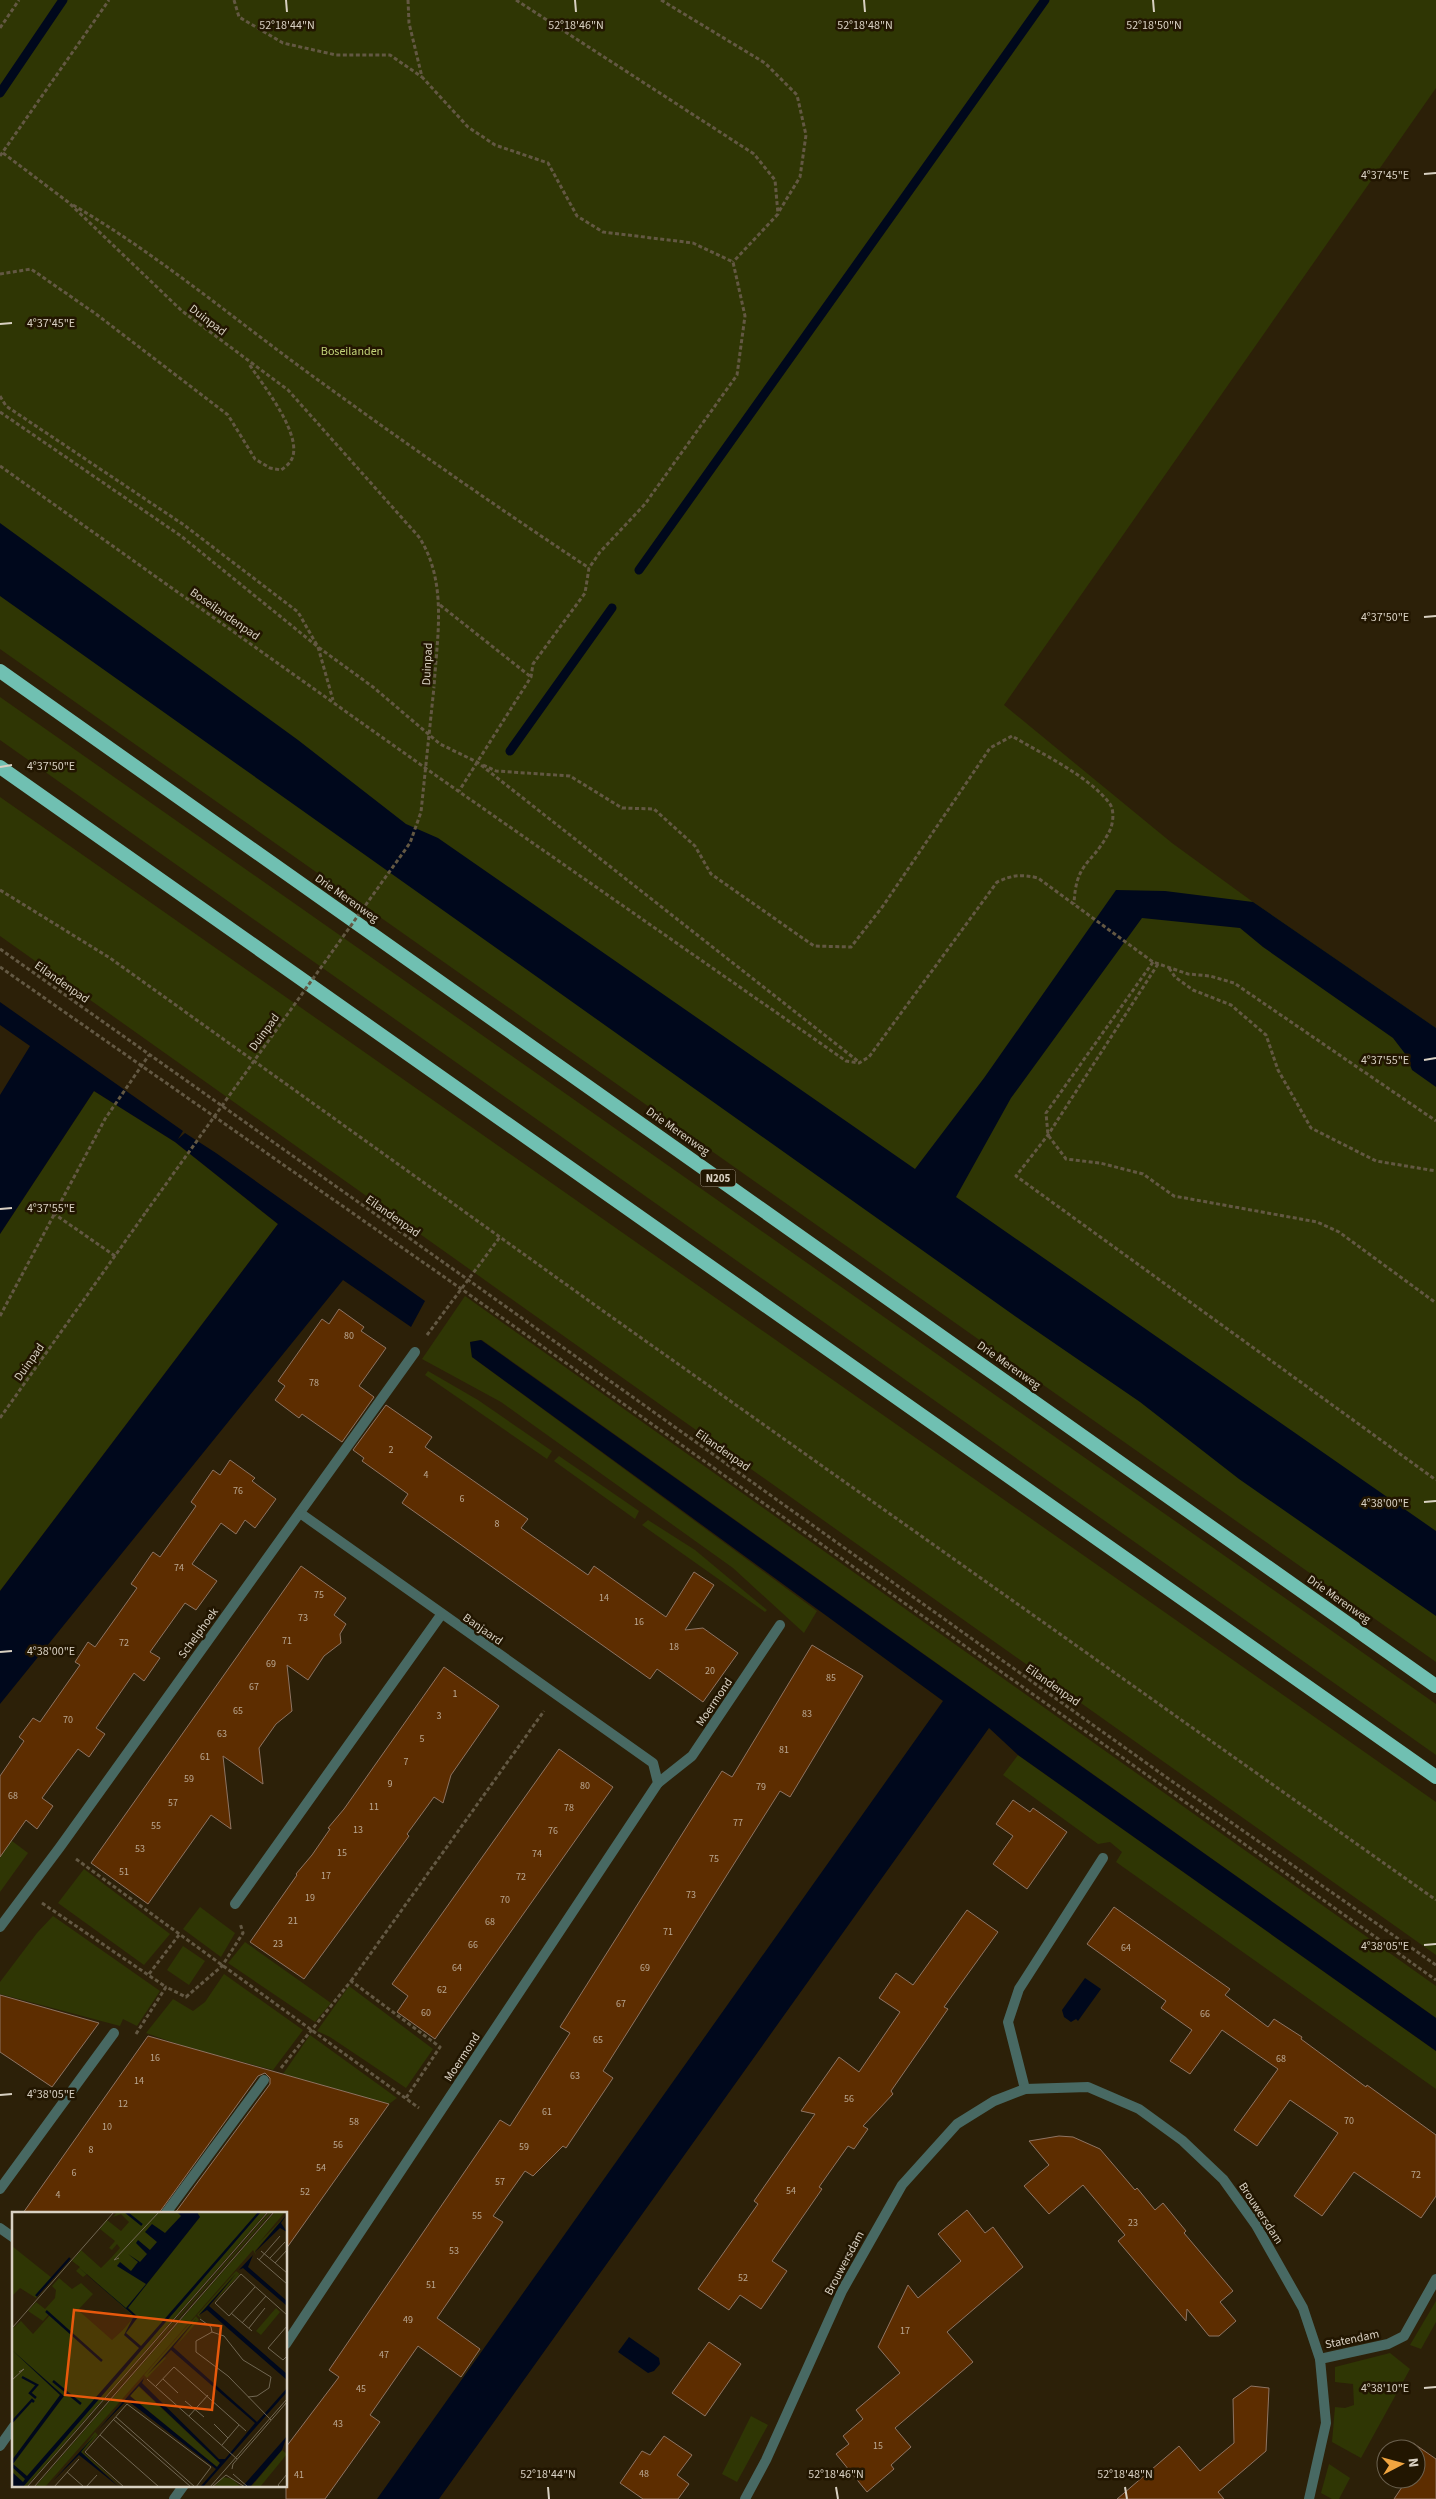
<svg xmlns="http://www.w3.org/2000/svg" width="1436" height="2499" font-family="'Source Sans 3',sans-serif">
  <rect width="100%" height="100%" fill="#2c2008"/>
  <g fill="#2f3604">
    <path d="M0,0H1436V88L1004,705L1172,843L1253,902L1436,1028V1662L0,649Z"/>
    <path d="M0,697L1436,1704V1755L0,740Z"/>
    <path d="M0,797L1436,1802V1955L0,936Z"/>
    <path d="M94,1091L175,1142L278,1224L0,1591V1234Z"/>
    <path d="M465,1296L1436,1986V2018L482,1340L470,1342L472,1357L817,1611L804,1633L733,1568L501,1402L422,1359Z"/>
    <path d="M428,1371L478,1400L552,1451L547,1459L425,1375Z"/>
    <path d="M559,1456L639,1511L635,1519L554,1461Z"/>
    <path d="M648,1520L695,1550L767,1610L765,1612L642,1525Z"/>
    <path d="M1018,1755L1436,2051V2089L1116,1862L1122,1852L1110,1842L1098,1844L1003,1775Z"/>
    <path d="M0,1832L28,1853L0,1892Z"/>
    <path d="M84,1869L170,1934L144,1965L58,1903Z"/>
    <path d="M200,1907L235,1933L221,1957L183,1929Z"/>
    <path d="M53,1916L160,1991L137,2026L123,2019L120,2026L0,1994V1982L37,1933Z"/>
    <path d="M245,1942L331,2003L315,2022L228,1963Z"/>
    <path d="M183,1946L205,1961L189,1985L167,1970Z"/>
    <path d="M224,1974L303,2030L273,2070L186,2047L146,2033L173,1999L193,2011L205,2002Z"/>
    <path d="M349,1986L433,2049L406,2088L330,2037L317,2031Z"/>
    <path d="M310,2035L397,2098L389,2104L283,2074Z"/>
    <path d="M1436,2301V2322L1421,2349L1410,2345Z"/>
    <path d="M1390,2353L1410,2369L1361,2458L1332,2442L1335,2407L1345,2408L1354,2405L1353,2384L1335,2382V2367Z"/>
    <path d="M751,2416L768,2425L737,2482L722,2474Z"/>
    <path d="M1329,2464L1350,2478L1339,2499H1332L1321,2493Z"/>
  </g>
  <g fill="#00081c">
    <path d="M0,523L298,740L406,824L438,838L915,1169L984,1078L1116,890L1165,891L1253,902L1436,1028V1087L1412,1070L1406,1055L1393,1038L1263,947L1240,928L1142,918L1011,1098L956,1197L1436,1531V1616L1239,1479L1140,1402L1022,1321L0,596Z"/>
    <path d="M0,1002L183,1131L178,1139L185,1133L216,1153L425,1301L411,1327L343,1280L0,1704V1591L278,1224L175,1142L94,1091L0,1234V1095L30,1046L0,1025Z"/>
    <path d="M481,1340L1436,2018V2051L1018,1755L989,1728L439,2499H377L943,1701L472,1357L470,1342Z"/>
    <path d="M1085,1978L1101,1989L1078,2021L1076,2019L1071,2022L1064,2017L1062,2010Z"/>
    <path d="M629,2337L659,2358L660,2364L654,2371L648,2373L618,2352Z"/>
  </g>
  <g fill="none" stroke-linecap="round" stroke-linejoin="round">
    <g stroke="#00081c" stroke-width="9">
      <path d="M0,93L63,0"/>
      <path d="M639,570L1045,0"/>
      <path d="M510,751L612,608"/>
    </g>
  </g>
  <g fill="#5d2d00" stroke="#8e7463">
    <path d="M339,1309L364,1327L361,1331L386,1348L359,1386L374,1397L342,1442L302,1414L299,1418L275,1400L285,1386L278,1381L322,1319L329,1324Z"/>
    <path d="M386,1405L432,1437L425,1447L528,1519L521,1528L588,1575L594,1566L666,1617L694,1572L714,1585L685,1630L703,1628L738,1653L703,1702L657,1669L650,1679L402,1503L408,1494L362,1461L364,1458L353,1450Z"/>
    <path d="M230,1460L255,1478L252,1481L276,1499L255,1528L245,1520L236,1534L221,1523L192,1564L217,1581L196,1610L185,1603L150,1652L160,1658L144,1681L134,1673L96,1728L105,1734L89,1757L78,1749L42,1798L53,1806L37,1829L26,1820L0,1857V1776L24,1741L19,1737L33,1718L40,1722L80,1665L75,1662L88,1642L95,1647L137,1588L131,1584L153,1552L160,1557L196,1506L191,1502L213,1470L220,1475Z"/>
    <path d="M301,1566L346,1598L334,1615L346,1624L340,1634L341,1643L324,1656L308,1680L287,1665L292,1711L276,1724L259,1748L263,1784L223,1756L231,1829L211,1815L148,1904L91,1863Z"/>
    <path d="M812,1645L863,1676L790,1797L780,1791L603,2071L613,2078L566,2148L563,2146L533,2176L525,2171L493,2216L503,2222L437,2318L480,2349L461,2377L418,2346L370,2415L380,2422L325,2499H286V2447L339,2377L329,2370L500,2120L510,2126L570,2033L560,2027L722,1771L732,1777Z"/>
    <path d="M444,1667L499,1706L451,1775L443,1803L434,1797L407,1834L409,1836L304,1979L250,1942L297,1875L296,1874L312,1855L330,1829L328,1828L344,1809Z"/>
    <path d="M559,1749L613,1787L435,2039L397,2012L408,1996L392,1984Z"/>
    <path d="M1013,1800L1030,1812L1033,1808L1067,1832L1027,1889L993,1864L1013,1836L996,1824Z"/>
    <path d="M1114,1907L1230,1989L1225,1995L1268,2027L1274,2019L1302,2037L1301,2039L1366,2087L1367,2085L1436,2135V2196L1421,2218L1354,2172L1322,2216L1294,2196L1338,2133L1290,2100L1257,2146L1234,2130L1278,2069L1222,2030L1190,2074L1170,2061L1192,2030L1161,2008L1166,2001L1087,1944Z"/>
    <path d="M967,1910L998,1932L944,2007L948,2009L891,2091L893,2094L863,2126L868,2129L854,2149L848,2146L819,2187L822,2189L772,2261L787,2271L761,2309L740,2295L729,2310L698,2289L758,2204L754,2201L815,2114L801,2111L839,2057L859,2072L900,2012L879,1998L896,1973L913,1985Z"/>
    <path d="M0,1995L99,2023L52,2087L0,2052Z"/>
    <path d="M148,2036L389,2104L286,2249V2213H175L270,2084V2078L265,2073L258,2076L159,2213H23Z"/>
    <path d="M1059,2136L1073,2137L1100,2149L1135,2190L1137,2188L1155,2210L1163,2203L1186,2231L1184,2233L1233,2291L1220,2302L1236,2321L1219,2336H1209L1187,2309L1186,2321L1118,2241L1125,2235L1083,2185L1049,2214L1024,2186L1049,2165L1029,2141Z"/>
    <path d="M967,2210L985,2233L993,2227L1023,2267L947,2332L973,2362L895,2428L911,2447L891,2465L894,2469L867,2492L836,2454L849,2444L843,2436L863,2419L856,2410L900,2373L878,2347L908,2285L918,2298L961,2261L938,2234Z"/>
    <path d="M709,2342L741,2364L705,2416L672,2393Z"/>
    <path d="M1251,2386L1269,2388L1266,2451L1218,2492L1224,2499H1117L1179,2446L1200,2471L1234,2443L1233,2399Z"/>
    <path d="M664,2436L692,2455L677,2475L689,2484L678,2499H643L620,2483L642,2451L650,2455Z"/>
    <path d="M1413,2443L1436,2459V2499H1394L1404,2484L1398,2479H1416V2449H1408Z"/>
  </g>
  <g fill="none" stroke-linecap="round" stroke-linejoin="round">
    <g stroke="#635843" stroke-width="3" stroke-dasharray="4 2.5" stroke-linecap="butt">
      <path d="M234,0L239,17L283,43L336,55H390L422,77"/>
      <path d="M408,0L409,23L422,77L468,127L495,145L548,163L577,216L603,232L693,243L733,262L745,316L737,375L645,504L600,552L589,568L585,593L533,664L531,677L459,791"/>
      <path d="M516,0L754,154L775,180L778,214L733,262"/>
      <path d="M661,0L765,63L797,95L806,135L800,177L778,213"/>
      <path d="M0,28L19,0"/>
      <path d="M3,153L68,202L182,311L288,390L419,537C448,582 437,637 434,687"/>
      <path d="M0,156L109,0"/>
      <path d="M73,205C162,257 241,325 325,385C412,448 500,509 589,568"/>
      <path d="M0,274L31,269L96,314L228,415L255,459L270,468L281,470C284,468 288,465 290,462C307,439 262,384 249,364"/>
      <path d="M0,396L6,406L184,525L298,612L318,647L333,700"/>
      <path d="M0,412L181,536L318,647L373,687L440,744L477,762L859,1062"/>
      <path d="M0,466L438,777L846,1061L859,1063L869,1057L997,882C1012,875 1022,874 1038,878L1153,962L1188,974L1210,976L1234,983L1436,1121"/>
      <path d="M440,605L531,677"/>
      <path d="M483,765L496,771L570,776L622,808L654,809L695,846L711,874L814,946L851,947L883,906L990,748L1012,736C1042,754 1089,776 1110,804C1115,812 1113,826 1108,834C1091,866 1076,861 1074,904"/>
      <path d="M0,890L110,958L613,1318L1436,1900"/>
      <path d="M0,949L467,1279L1166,1777L1436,1965"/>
      <path d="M1153,962L1046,1113L1048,1135L1066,1159L1100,1163L1143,1174L1174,1196L1317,1222L1339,1232L1436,1303"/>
      <path d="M1158,964L1048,1135L1016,1176L1436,1480"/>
      <path d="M0,967L460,1288L1436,1980"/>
      <path d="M1169,968L1175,977L1193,990L1231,1005L1266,1035L1278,1070L1311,1128L1376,1161L1436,1171"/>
      <path d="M53,1213L115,1256"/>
      <path d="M0,1316L105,1119L149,1055"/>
      <path d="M427,1335L500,1237"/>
      <path d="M0,1418L146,1212"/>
      <path d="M76,1859L419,2108"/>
      <path d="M42,1903L166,1987"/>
      <path d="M149,1974L179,1935"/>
      <path d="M351,1981L544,1711"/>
      <path d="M136,2034L166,1987L186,1997L222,1966L243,1933L240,1923"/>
      <path d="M281,2068L351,1981L440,2047L406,2098"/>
    </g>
    <g stroke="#486963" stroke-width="10">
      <path d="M166,2213L264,2080"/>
      <path d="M0,2446L14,2426"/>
    </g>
    <g stroke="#486963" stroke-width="10">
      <path d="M658,1783L692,1756L780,1625"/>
      <path d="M235,1904L441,1615"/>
      <path d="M0,1927L60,1847L415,1352"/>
      <path d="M1025,2089L1008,2022L1019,1989L1103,1858"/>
      <path d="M0,2189L114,2033"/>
      <path d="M0,2228L14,2238"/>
      <path d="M286,2344L658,1783L653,1763L300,1513"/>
      <path d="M174,2499L184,2485"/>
      <path d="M745,2499L766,2460L842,2291L902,2185L957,2124L994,2101L1025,2089L1088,2087L1139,2109L1183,2141L1223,2179L1256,2225L1303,2308L1320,2359"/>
      <path d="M1309,2499L1326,2423L1320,2359L1388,2344L1404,2336L1436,2279"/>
    </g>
    <g stroke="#70c0b2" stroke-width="14">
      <path d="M0,671L1436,1686"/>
      <path d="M0,767L1436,1777"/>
    </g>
    <path stroke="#635843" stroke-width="3" stroke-dasharray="4 2.5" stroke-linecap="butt" d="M146,1212L410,843L421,812L434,687"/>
  </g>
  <path fill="none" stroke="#d9d1c3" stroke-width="2" d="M286,0L287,12M575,0L576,12M864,0L865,12M1153,0L1154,12M1424,174L1436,173M0,324L12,323M1424,617L1436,616M0,767L12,765M1424,1060L1436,1058M0,1209L12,1208M1424,1502L1436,1501M0,1652L12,1651M1424,1945L1436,1944M0,2095L12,2094M1424,2388L1436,2387M548,2487L549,2499M836,2487L838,2499M1125,2487L1127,2499"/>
  <g text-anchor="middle" stroke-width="5" stroke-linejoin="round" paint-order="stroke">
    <g font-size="10" fill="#baa892">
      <text x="349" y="1339">80</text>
      <text x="314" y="1386">78</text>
      <text x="391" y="1453">2</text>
      <text x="426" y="1478">4</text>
      <text x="238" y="1494">76</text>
      <text x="462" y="1502">6</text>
      <text x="497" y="1527">8</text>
      <text x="179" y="1571">74</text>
      <text x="319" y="1598">75</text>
      <text x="604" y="1601">14</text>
      <text x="303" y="1621">73</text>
      <text x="639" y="1625">16</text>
      <text x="287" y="1644">71</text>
      <text x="124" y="1646">72</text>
      <text x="674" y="1650">18</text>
      <text x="271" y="1667">69</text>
      <text x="710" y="1674">20</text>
      <text x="831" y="1681">85</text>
      <text x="254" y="1690">67</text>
      <text x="455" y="1697">1</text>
      <text x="238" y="1714">65</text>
      <text x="807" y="1717">83</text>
      <text x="439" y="1719">3</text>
      <text x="68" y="1723">70</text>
      <text x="222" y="1737">63</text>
      <text x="422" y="1742">5</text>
      <text x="784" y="1753">81</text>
      <text x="205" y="1760">61</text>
      <text x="406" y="1765">7</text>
      <text x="189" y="1782">59</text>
      <text x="390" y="1787">9</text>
      <text x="585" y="1789">80</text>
      <text x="761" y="1790">79</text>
      <text x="13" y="1799">68</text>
      <text x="173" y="1806">57</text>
      <text x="374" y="1810">11</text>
      <text x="569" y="1811">78</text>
      <text x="738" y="1826">77</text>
      <text x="156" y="1829">55</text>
      <text x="358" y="1833">13</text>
      <text x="553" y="1834">76</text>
      <text x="140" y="1852">53</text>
      <text x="342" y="1856">15</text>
      <text x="537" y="1857">74</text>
      <text x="714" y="1862">75</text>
      <text x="124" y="1875">51</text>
      <text x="326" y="1879">17</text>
      <text x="521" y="1880">72</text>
      <text x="691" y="1898">73</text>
      <text x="310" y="1901">19</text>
      <text x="505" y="1903">70</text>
      <text x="293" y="1924">21</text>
      <text x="490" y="1925">68</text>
      <text x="668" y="1935">71</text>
      <text x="278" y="1947">23</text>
      <text x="473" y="1948">66</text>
      <text x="1126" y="1951">64</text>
      <text x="457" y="1971">64</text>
      <text x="645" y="1971">69</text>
      <text x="442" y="1993">62</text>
      <text x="621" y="2007">67</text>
      <text x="426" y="2016">60</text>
      <text x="1205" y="2017">66</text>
      <text x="598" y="2043">65</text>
      <text x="155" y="2061">16</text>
      <text x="1281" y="2062">68</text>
      <text x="575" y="2079">63</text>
      <text x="139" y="2084">14</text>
      <text x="849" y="2102">56</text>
      <text x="123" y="2107">12</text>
      <text x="547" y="2115">61</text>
      <text x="1349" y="2124">70</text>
      <text x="354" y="2125">58</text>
      <text x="107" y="2130">10</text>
      <text x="338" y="2148">56</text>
      <text x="524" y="2150">59</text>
      <text x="91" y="2153">8</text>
      <text x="321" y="2171">54</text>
      <text x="74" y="2176">6</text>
      <text x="1416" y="2178">72</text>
      <text x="500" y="2185">57</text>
      <text x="791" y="2194">54</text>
      <text x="305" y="2195">52</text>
      <text x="58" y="2198">4</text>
      <text x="477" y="2219">55</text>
      <text x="1133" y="2226">23</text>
      <text x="454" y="2254">53</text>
      <text x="743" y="2281">52</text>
      <text x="431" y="2288">51</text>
      <text x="408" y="2323">49</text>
      <text x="905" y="2334">17</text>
      <text x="384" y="2358">47</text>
      <text x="361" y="2392">45</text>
      <text x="338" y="2427">43</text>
      <text x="878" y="2449">15</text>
      <text x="644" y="2477">48</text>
      <text x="299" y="2478">41</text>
    </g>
    <rect fill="#221601" stroke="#a29989" stroke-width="1" x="700.5" y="1169.5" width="35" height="17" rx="4"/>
    <g font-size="11" font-weight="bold" fill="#d9d1c3">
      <text x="718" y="1182">N205</text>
    </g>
    <g font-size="12" fill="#d9d1c3" stroke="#221601">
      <text transform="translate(208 320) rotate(37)" y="4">Duinpad</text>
      <text transform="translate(225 614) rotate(35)" y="4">Boseilandenpad</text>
      <text transform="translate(427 664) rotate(-87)" y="4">Duinpad</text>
      <text transform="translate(347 898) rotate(35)" y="4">Drie Merenweg</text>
      <text transform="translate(62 982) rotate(35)" y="4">Eilandenpad</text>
      <text transform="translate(264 1032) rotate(-54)" y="4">Duinpad</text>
      <text transform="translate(678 1131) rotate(35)" y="4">Drie Merenweg</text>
      <text transform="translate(393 1216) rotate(35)" y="4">Eilandenpad</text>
      <text transform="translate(29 1362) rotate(-55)" y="4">Duinpad</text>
      <text transform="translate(1009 1365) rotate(35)" y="4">Drie Merenweg</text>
      <text transform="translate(723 1450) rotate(35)" y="4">Eilandenpad</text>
      <text transform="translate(1339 1599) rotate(35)" y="4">Drie Merenweg</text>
      <text transform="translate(483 1629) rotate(35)" y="4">Banjaard</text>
      <text transform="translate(198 1633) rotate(-54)" y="4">Schelphoek</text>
      <text transform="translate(1053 1685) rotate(35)" y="4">Eilandenpad</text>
      <text transform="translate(714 1702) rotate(-56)" y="4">Moermond</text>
      <text transform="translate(462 2057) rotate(-57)" y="4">Moermond</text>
      <text transform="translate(1261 2213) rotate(57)" y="4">Brouwersdam</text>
      <text transform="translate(844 2263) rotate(-62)" y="4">Brouwersdam</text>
      <text transform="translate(1352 2339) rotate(-12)" y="4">Statendam</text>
    </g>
    <g font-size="12" fill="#c3d479" stroke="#221601">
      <text x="352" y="355">Boseilanden</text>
    </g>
  </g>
  <g transform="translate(12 2212)">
    <rect width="275" height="275" fill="#2c2008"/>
    <path d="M105,0H255L14,275H0V117L9,109L21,122L38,103L45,109L37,102L31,109L16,99L24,90L33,97L43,86L44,78L40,74L47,66L60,77L69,71L81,82L66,98L100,128L110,119L122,105L75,62L71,65L64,59L68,55L60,49L69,38L89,56L99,46L108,36L105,32L100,38L97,36L103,29L88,17L95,8L109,19L117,10L109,2L101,5ZM258,0H260L17,275ZM263,0H273L246,32L275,2L243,39L244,43L241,38L33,275H23ZM0,34L40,66L24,86L8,76L0,84ZM224,59L228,62L201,91L224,61L187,103L190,107L185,103ZM264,96L268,100L249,123L244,119ZM184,104L187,108L163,135L184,107L135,163L153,145L154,146L135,166L132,163ZM126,174L208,251L205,255L118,184ZM83,220L86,223L71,240L110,275L68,240ZM270,238L275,242L248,275H239ZM211,265L220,267L229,275H202Z" fill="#2f3604"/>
    <path d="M165,0H185L188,5L116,96L126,105L114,121L129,134L246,0H249L11,275H0V260L11,270L13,267L0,255V248L48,183L0,138L52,184L1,252L15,264L127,136L112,123L122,104L65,54L114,96L134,72L105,54L108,50L119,59L126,50L116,42L128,50L135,42L124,31L126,28L138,38L145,30L133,20L140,12L153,21L169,4ZM275,2L269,11L275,20L268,16L243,40ZM241,43L236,55L275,89V94L231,56L227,58ZM225,61L197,94L275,162V168L195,98L187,103ZM184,107L161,135L245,210L275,176V180L191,275H188L204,257L115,188L86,218L132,166L130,171L200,240L207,247H213L243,211L159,138L135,163ZM127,174L208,251L205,255L118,184ZM84,222L69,240L107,275L67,243L41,269ZM275,224L270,238L238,275H230Z" fill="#00081c" fill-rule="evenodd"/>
    <path fill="none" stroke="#00081c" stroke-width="2.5" d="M114,0L130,13M24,84L58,46M34,99L90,149M10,165L25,173L18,181L24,186M41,169L69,192M0,210L20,188L22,190"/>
    <path fill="none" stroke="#716753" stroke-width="1" d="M249,39L275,61M107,46L102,48L147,0M245,46L275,72M258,46L273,30M247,48L268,24M263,51L275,38M243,75L217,104L203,91L229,62L275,103M219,101L240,119M188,107L199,115L200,120L212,124L231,148L259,165L257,176L245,184L236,185M230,111L254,84M275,114L256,136L271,148L275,144M0,116L102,0M237,116L253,96M200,120L184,129V140L216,164L259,208M135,167L225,247M151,167L166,181M0,168L12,157L7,160M144,174L162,155L234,219M173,189L192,205M177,204L196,183M104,205L183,275M101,207L179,275M202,212L216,226M88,223L147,275M210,233L227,213M220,257L221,252L275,190M55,260L72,275M221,262L236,275M214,263L233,275M15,275L256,0M22,275L262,0M42,275L67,247M74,275L85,263M112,275L73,240L115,192L199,255L184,275M198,275L275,187M200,275L214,263M268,275L266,273L275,262"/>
    <path fill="#e8590c" fill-opacity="0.15" stroke="#e8590c" stroke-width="2.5" d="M62,98L209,114L200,198L53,183Z"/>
    <rect width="275" height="275" fill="none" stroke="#d9d1c3" stroke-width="2.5"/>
  </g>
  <g font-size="12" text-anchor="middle" fill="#d9d1c3" stroke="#221601" stroke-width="5" stroke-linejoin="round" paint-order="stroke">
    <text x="287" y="29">52°18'44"N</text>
    <text x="576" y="29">52°18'46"N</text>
    <text x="865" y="29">52°18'48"N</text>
    <text x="1154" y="29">52°18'50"N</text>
    <text x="1385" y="179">4°37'45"E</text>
    <text x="51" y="327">4°37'45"E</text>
    <text x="1385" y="621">4°37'50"E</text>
    <text x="51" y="770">4°37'50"E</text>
    <text x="1385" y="1064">4°37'55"E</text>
    <text x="51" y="1212">4°37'55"E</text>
    <text x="1385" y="1507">4°38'00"E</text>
    <text x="51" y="1655">4°38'00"E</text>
    <text x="1385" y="1950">4°38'05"E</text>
    <text x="51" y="2098">4°38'05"E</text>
    <text x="1385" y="2392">4°38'10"E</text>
    <text x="548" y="2478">52°18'44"N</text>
    <text x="836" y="2478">52°18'46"N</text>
    <text x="1125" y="2478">52°18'48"N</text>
  </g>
  <g transform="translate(1401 2464) rotate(84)"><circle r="24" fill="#221601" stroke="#6b614f"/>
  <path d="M0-4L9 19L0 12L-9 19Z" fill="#f1a540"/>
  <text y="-8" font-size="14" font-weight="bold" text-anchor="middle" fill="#d9d1c3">N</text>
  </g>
</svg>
